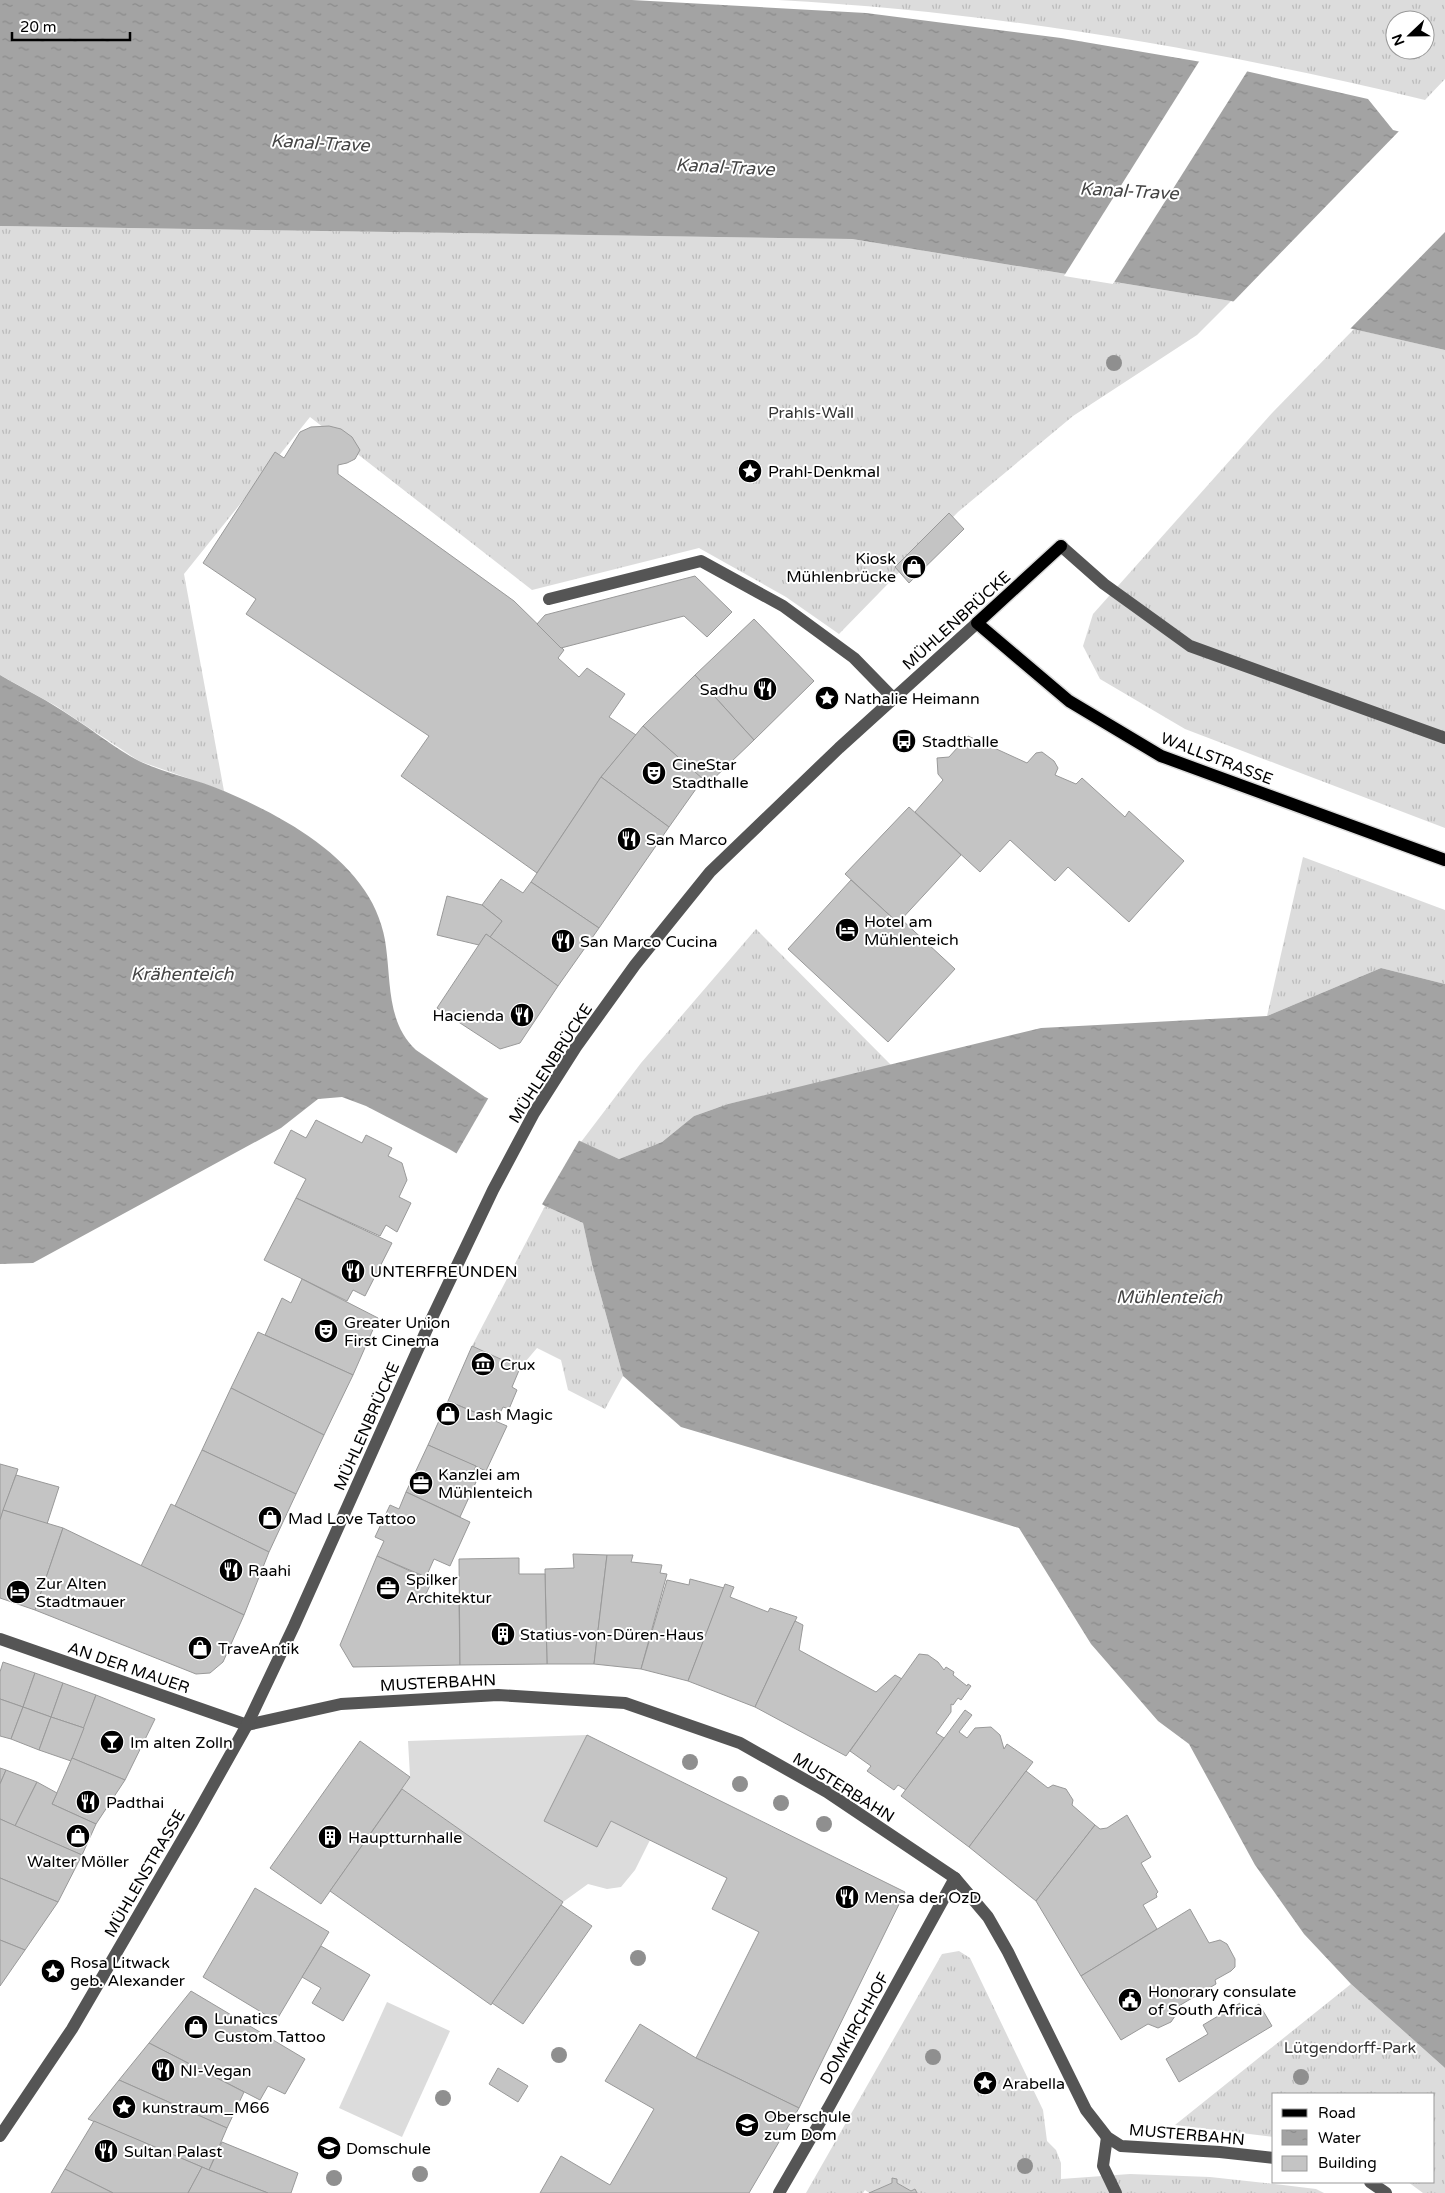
<svg xmlns="http://www.w3.org/2000/svg" width="1445" height="2193" font-family="'Varela Round',sans-serif">
  <defs>
    <pattern id="grass-tufts" width="24" height="20" patternUnits="userSpaceOnUse" patternTransform="scale(1.25)"><rect width="24" height="20" fill="#dcdcdc"/><path d="M3 7l-1-3M5 7V3M7 7l1-3M15 17l-1-3M17 17v-4M19 17l1-3" fill="none" stroke="#bbb"/></pattern>
    <pattern id="water-ripples" width="26" height="14" patternUnits="userSpaceOnUse" patternTransform="scale(1.25)"><rect width="26" height="14" fill="#a3a3a3"/><path d="M2 4q2-2 4 0t4 0M15 11q2-2 4 0t4 0" fill="none" stroke="#8b8b8b"/></pattern>
  </defs>
  <rect width="100%" height="100%" fill="#fff"/>
  <g fill="url(#grass-tufts)" fill-rule="evenodd">
    <path d="M778,0H1445V79L1425,100C1212,49 996,12 778,0ZM1395,20H1425V50H1395Z"/>
    <path d="M0,226L852,239L1231,301L1197,335L1073,416L958,512L839,634L786,597L699,548L532,590L310,417L184,574L224,791L139,761L56,706L0,675Z"/>
    <path d="M1354,329L1445,350V828L1185,729L1100,679L1083,646L1093,614L1273,412Z"/>
    <path d="M1303,857L1445,910V984L1381,968L1267,1016Z"/>
    <path d="M756,929L892,1066L728,1104L694,1116L662,1142L619,1159L581,1142L641,1063Z"/>
    <path d="M545,1206L583,1223L592,1264L623,1376L605,1409L568,1390L561,1360L537,1348L520,1368L472,1346Z"/>
    <path d="M959,1951L970,1958L1043,2110L1047,2141L1056,2150L1061,2163V2179L1130,2174L1210,2177L1283,2185L1316,2189L1324,2193H916L915,2189L911,2191L897,2183V2179L892,2178V2183L869,2193L865,2190L863,2193H806L942,1954Z"/>
    <path d="M1351,1984L1445,2068V2193H1423L1408,2182H1434V2094H1274V2137L1175,2125Z"/>
  </g>
  <g fill="#dcdcdc">
    <path d="M587,1735L545,1821L597,1847L611,1821L650,1840L635,1870L621,1887L607,1889L588,1884L563,1902L402,1789L410,1776L408,1741Z"/>
    <path d="M387,2002L450,2031L402,2137L339,2108Z"/>
  </g>
  <g fill="url(#water-ripples)">
    <path d="M0,0H632L866,13L1061,38L1219,65L1368,99L1393,130L1445,143V350L1231,301L852,239L0,226Z"/>
    <path d="M0,675C24,689 49,701 72,717C94,731 116,749 139,761C166,774 197,779 224,791C275,813 334,844 365,891C376,907 384,928 386,947C391,983 387,1023 416,1050L485,1097L619,1159L662,1142L694,1116L728,1104L1041,1028L1267,1016L1381,968L1445,984V2068L1351,1984L1304,1934L1255,1865L1189,1744L1158,1721L1091,1644L1019,1528L681,1427L623,1376L592,1264L583,1223L545,1206L449,1149L366,1106L342,1097L318,1099L281,1128L33,1263L0,1264Z"/>
  </g>
  <g fill="#fff">
    <path d="M1200,60L1248,70L1113,284L1064,276Z"/>
    <path d="M1401,129L1445,140V232L1349,330L1232,303Z"/>
    <path d="M489,1097L580,1139L541,1206L455,1156Z"/>
  </g>
  <g fill="#c4c4c4" stroke="#999">
    <path d="M329,426L341,429L352,437L360,450L355,459L347,463L338,465V474L514,601L564,650L558,658L579,677L587,668L625,694L609,717L636,735L601,777L537,873L401,776L429,736L246,614L256,599L203,563L275,452L284,458L300,432L311,427Z"/>
    <path d="M949,513L964,529L909,583L895,567Z"/>
    <path d="M695,576L732,612L707,637L684,616L561,648L537,624L545,615Z"/>
    <path d="M754,619L814,681L754,740L695,675Z"/>
    <path d="M695,675L754,740L708,784L643,726Z"/>
    <path d="M643,726L703,779L669,827L601,777Z"/>
    <path d="M968,736L1027,763L1036,753L1042,752L1054,761L1058,768L1055,775L1076,784L1082,778L1125,817L1129,811L1184,861L1129,922L1068,867L1055,881L1010,840L980,872L915,812L943,780L938,774L937,758L949,757Z"/>
    <path d="M601,777L669,827L599,928L531,882Z"/>
    <path d="M909,807L961,855L898,923L845,874Z"/>
    <path d="M501,879L523,893L531,882L599,928L558,986L490,937L502,921L482,905Z"/>
    <path d="M851,880L898,923L901,919L955,969L888,1042L788,949Z"/>
    <path d="M447,896L482,905L502,921L490,937L486,934L479,945L437,935Z"/>
    <path d="M486,934L558,986L520,1043L500,1049L437,1008Z"/>
    <path d="M316,1120L362,1143L366,1135L392,1148L388,1156L402,1163L407,1180L399,1197L411,1203L397,1232L386,1225L380,1236L296,1198L306,1179L274,1163L291,1130L306,1138Z"/>
    <path d="M296,1198L392,1243L365,1296L353,1290L347,1301L264,1260Z"/>
    <path d="M302,1279L378,1318L353,1375L265,1335L282,1298L291,1303Z"/>
    <path d="M258,1332L353,1375L324,1435L231,1388Z"/>
    <path d="M472,1346L520,1368L512,1387L517,1390L509,1409L503,1407L496,1421L448,1401Z"/>
    <path d="M231,1388L324,1435L296,1494L202,1450Z"/>
    <path d="M448,1401L507,1426L486,1471L428,1445Z"/>
    <path d="M428,1445L476,1466L470,1479L476,1482L460,1517L406,1492Z"/>
    <path d="M202,1450L296,1494L269,1552L175,1506Z"/>
    <path d="M0,1464L18,1469L0,1520Z"/>
    <path d="M16,1475L59,1487L47,1524L3,1510Z"/>
    <path d="M406,1492L470,1522L450,1566L434,1559L426,1577L377,1556L384,1541L375,1537L390,1505L399,1509Z"/>
    <path d="M171,1504L269,1552L244,1615L141,1566Z"/>
    <path d="M3,1510L63,1528L35,1610L0,1598V1520Z"/>
    <path d="M63,1528L244,1615L223,1662L210,1673L196,1674L35,1610Z"/>
    <path d="M573,1554L607,1555L594,1664H547L545,1569L574,1568Z"/>
    <path d="M607,1555H633L631,1562L662,1565L660,1573L667,1574L641,1669L594,1664Z"/>
    <path d="M377,1556L432,1581L426,1594L432,1603H459L460,1665L353,1667L340,1645Z"/>
    <path d="M519,1558V1574H545L547,1664L460,1665L459,1559Z"/>
    <path d="M690,1579L724,1588L688,1681L641,1669L667,1580L689,1585Z"/>
    <path d="M725,1584L734,1587L730,1597L768,1612L770,1608L797,1617L755,1707L688,1681Z"/>
    <path d="M795,1621L803,1625L799,1650L876,1692L895,1675L902,1679L846,1756L755,1707Z"/>
    <path d="M919,1654L928,1655L938,1662L944,1670L946,1667L954,1672L953,1675L967,1686L968,1684L971,1686L961,1700L958,1698L953,1705L951,1704V1712L936,1733L944,1738L906,1790L898,1785L894,1790L867,1771L871,1766L850,1751Z"/>
    <path d="M3,1662L35,1673L23,1707L0,1699V1672Z"/>
    <path d="M35,1673L63,1683L51,1717L23,1707Z"/>
    <path d="M63,1683L96,1695L84,1728L51,1717Z"/>
    <path d="M96,1695L155,1719L125,1780L72,1758Z"/>
    <path d="M0,1699L23,1707L11,1739L0,1736Z"/>
    <path d="M23,1707L51,1717L39,1750L11,1739Z"/>
    <path d="M965,1710L972,1715L959,1732L967,1738L975,1728L991,1727L1000,1735L1004,1749L1007,1744L1033,1762L969,1847L901,1796Z"/>
    <path d="M51,1717L84,1728L71,1761L39,1750Z"/>
    <path d="M587,1735L905,1892L799,2108L696,2058L759,1932L712,1909L727,1878L611,1821L597,1847L544,1821Z"/>
    <path d="M360,1741L410,1777L321,1904L270,1868Z"/>
    <path d="M72,1758L125,1780L96,1824L52,1804Z"/>
    <path d="M0,1768L6,1770L0,1784Z"/>
    <path d="M6,1770L37,1782L15,1826L0,1819V1784Z"/>
    <path d="M1026,1771L1048,1788L1053,1785L1066,1789L1073,1800L1072,1805L1095,1825L1036,1901L969,1847Z"/>
    <path d="M37,1782L57,1793L52,1804L96,1824L82,1855L15,1826Z"/>
    <path d="M402,1789L563,1902L491,2005L330,1891Z"/>
    <path d="M1127,1815L1151,1857L1141,1863L1158,1892L1156,1894L1157,1897L1143,1905L1157,1929L1081,1976L1036,1901L1095,1825L1100,1829L1107,1828Z"/>
    <path d="M0,1819L82,1855L58,1902L0,1878Z"/>
    <path d="M0,1878L58,1902L25,1950L0,1940Z"/>
    <path d="M255,1888L329,1932L276,2021L203,1977Z"/>
    <path d="M561,1905L592,1926L523,2024L492,2003Z"/>
    <path d="M1190,1909L1209,1943L1220,1940L1227,1944L1235,1959V1967L1231,1971L1215,1980L1216,1984L1177,2007V2013L1171,2022L1158,2028L1148,2024L1121,2040L1081,1976Z"/>
    <path d="M0,1940L25,1950L0,1986Z"/>
    <path d="M321,1946L370,1975L343,2021L312,2003L321,1988L302,1977Z"/>
    <path d="M191,1991L305,2059L285,2094L268,2086L260,2100L149,2043Z"/>
    <path d="M1240,2003L1245,2013L1259,2004L1272,2026L1179,2082L1166,2059L1208,2034L1203,2025Z"/>
    <path d="M640,2024L696,2058L799,2108L749,2193H540L561,2156L610,2185L654,2109L605,2081Z"/>
    <path d="M149,2043L244,2092L227,2128L119,2080Z"/>
    <path d="M498,2068L528,2086L518,2102L489,2084Z"/>
    <path d="M119,2080L227,2128L209,2170L88,2119Z"/>
    <path d="M94,2121L202,2167L188,2193H113L65,2169Z"/>
    <path d="M222,2142L298,2173L291,2193H268L209,2170Z"/>
    <path d="M202,2167L209,2170L268,2193H188Z"/>
    <path d="M65,2169L113,2193H51Z"/>
    <path d="M892,2178L897,2179V2183L911,2191L915,2189L917,2193H869L892,2183Z"/>
  </g>
  <g fill="none" stroke-linecap="round" stroke-linejoin="round">
    <g stroke="#dbdbdb" stroke-width="15">
      <path id="major" d="M1061,546L977,623L1069,701L1161,756L1445,860"/>
    </g>
    <g stroke="#555" stroke-width="12">
      <path d="M1061,546L1104,584L1190,646L1445,738"/>
      <path d="M549,599L701,561L783,606L854,658L894,699"/>
      <path d="M0,1639L247,1725"/>
      <path d="M247,1725L341,1704L498,1695L625,1703L740,1743L827,1792L955,1878L988,1917L1008,1952L1086,2110L1107,2137L1121,2146L1220,2152L1274,2158"/>
      <path d="M0,2136L72,2029L192,1823L247,1725L294,1626L431,1320L493,1190L534,1113L576,1047L635,965L710,872L839,748L977,623"/>
      <path d="M1107,2137L1103,2166L1116,2193"/>
      <path d="M1370,2182L1386,2193"/>
      <path d="M779,2193L830,2105L955,1878"/>
    </g>
    <use href="#major" stroke="#000" stroke-width="12"/>
  </g>
  <g fill="#8f8f8f">
    <circle cx="1114" cy="363" r="8"/>
    <circle cx="690" cy="1762" r="8"/>
    <circle cx="740" cy="1784" r="8"/>
    <circle cx="781" cy="1803" r="8"/>
    <circle cx="824" cy="1824" r="8"/>
    <circle cx="638" cy="1958" r="8"/>
    <circle cx="559" cy="2055" r="8"/>
    <circle cx="933" cy="2057" r="8"/>
    <circle cx="1301" cy="2077" r="8"/>
    <circle cx="443" cy="2098" r="8"/>
    <circle cx="1025" cy="2166" r="8"/>
    <circle cx="420" cy="2174" r="8"/>
    <circle cx="334" cy="2178" r="8"/>
  </g>
  <defs>
    <g id="sight-disc" transform="scale(1.25)"><circle r="9.5" fill="#000" stroke="#fff"/><path d="M0-6L1.8-2.2L6-1.7L2.9 1.2L3.7 5.4L0 3.3L-3.7 5.4L-2.9 1.2L-6-1.7L-1.8-2.2Z" fill="#fff"/></g>
    <g id="shop-disc" transform="scale(1.25)"><circle r="9.5" fill="#000" stroke="#fff"/><path d="M-5-2.5h2.3a2.7 3.5 0 0 1 5.4 0H5L5.5 6h-11ZM-1.5-2.5h3a1.5 2.3 0 0 0-3 0Z" fill="#fff"/></g>
    <g id="restaurant-disc" transform="scale(1.25)"><circle r="9.5" fill="#000" stroke="#fff"/><path d="M-5-6h1v4h1v-4h1v4h1v-4h1v5L-1.5 .5V6h-2V.5L-5-1ZM5-6V6H3V1.5H1.5Q1.5-4 5-6Z" fill="#fff"/></g>
    <g id="bus-disc" transform="scale(1.25)"><circle r="9.5" fill="#000" stroke="#fff"/><path d="M-5-6H5V4H4V6H2V4H-2V6H-4V4H-5ZM-3.5-4V0h7V-4ZM-3.5 1.2v1.5H-2V1.2ZM2 1.2v1.5H3.5V1.2Z" fill="#fff"/></g>
    <g id="theatre-disc" transform="scale(1.25)"><circle r="9.5" fill="#000" stroke="#fff"/><path d="M-5-5.5Q0-4 5-5.5V0Q5 5 0 6Q-5 5-5 0ZM-3.3-2.5H-1v1.5H-3.3ZM1-2.5H3.3v1.5H1ZM-2.8 1Q0 5.5 2.8 1Z" fill="#fff"/></g>
    <g id="hotel-disc" transform="scale(1.25)"><circle r="9.5" fill="#000" stroke="#fff"/><path d="M-6-4.5h1.5V1H6V5H4.5V3h-9V5H-6ZM-4 0a1.8 1.8 0 1 1 3.6 0ZM.5 0V-2.5h3Q6-2.5 6 0Z" fill="#fff"/></g>
    <g id="museum-disc" transform="scale(1.25)"><circle r="9.5" fill="#000" stroke="#fff"/><path d="M0-6L6-3V-2H-6V-3ZM-5-1h2V3h-2ZM-1-1h2V3h-2ZM3-1h2V3H3ZM-6 4H6V6H-6Z" fill="#fff"/></g>
    <g id="office-disc" transform="scale(1.25)"><circle r="9.5" fill="#000" stroke="#fff"/><path d="M-6-3h4V-5.5h4V-3h4V5H-6ZM-1-4.5V-3h2v-1.5ZM-6 0V1H6V0Z" fill="#fff"/></g>
    <g id="building-disc" transform="scale(1.25)"><circle r="9.5" fill="#000" stroke="#fff"/><path d="M-4-6H4V6H1V3H-1V6H-4ZM-2.5-4.3h1.7v1.8h-1.7ZM.8-4.3h1.7v1.8H.8ZM-2.5-1h1.7V.8h-1.7ZM.8-1h1.7V.8H.8Z" fill="#fff"/></g>
    <g id="bar-disc" transform="scale(1.25)"><circle r="9.5" fill="#000" stroke="#fff"/><path d="M-6-5H6L.8 .8V4.5H3.5V6h-7V4.5H-.8V.8Z" fill="#fff"/></g>
    <g id="civic-disc" transform="scale(1.25)"><circle r="9.5" fill="#000" stroke="#fff"/><path d="M-.6-6.5H3V-4.5H.6V-3L4-1V1h2V6H-6V1h2V-1L-.6-3ZM-1.2 2.5V6h2.4V2.5Z" fill="#fff"/></g>
    <g id="school-disc" transform="scale(1.25)"><circle r="9.5" fill="#000" stroke="#fff"/><path d="M0-5L7-2L0 1L-7-2ZM-4 1L0 2.5L4 1V4Q0 6-4 4Z" fill="#fff"/></g>
  </defs>
  <g fill-rule="evenodd">
    <use href="#sight-disc" x="750" y="471"/>
    <use href="#shop-disc" x="914" y="567"/>
    <use href="#restaurant-disc" x="765" y="689"/>
    <use href="#sight-disc" x="827" y="698"/>
    <use href="#bus-disc" x="904" y="741"/>
    <use href="#theatre-disc" x="654" y="773"/>
    <use href="#restaurant-disc" x="629" y="839"/>
    <use href="#hotel-disc" x="847" y="930"/>
    <use href="#restaurant-disc" x="563" y="941"/>
    <use href="#restaurant-disc" x="522" y="1015"/>
    <use href="#restaurant-disc" x="353" y="1271"/>
    <use href="#theatre-disc" x="326" y="1331"/>
    <use href="#museum-disc" x="483" y="1364"/>
    <use href="#shop-disc" x="448" y="1414"/>
    <use href="#office-disc" x="421" y="1483"/>
    <use href="#shop-disc" x="270" y="1518"/>
    <use href="#restaurant-disc" x="231" y="1570"/>
    <use href="#office-disc" x="388" y="1588"/>
    <use href="#hotel-disc" x="18" y="1592"/>
    <use href="#building-disc" x="503" y="1634"/>
    <use href="#shop-disc" x="200" y="1648"/>
    <use href="#bar-disc" x="112" y="1742"/>
    <use href="#restaurant-disc" x="88" y="1802"/>
    <use href="#shop-disc" x="78" y="1836"/>
    <use href="#building-disc" x="330" y="1837"/>
    <use href="#restaurant-disc" x="847" y="1897"/>
    <use href="#sight-disc" x="53" y="1971"/>
    <use href="#civic-disc" x="1130" y="2000"/>
    <use href="#shop-disc" x="196" y="2027"/>
    <use href="#restaurant-disc" x="163" y="2070"/>
    <use href="#sight-disc" x="985" y="2083"/>
    <use href="#sight-disc" x="124" y="2107"/>
    <use href="#school-disc" x="747" y="2125"/>
    <use href="#school-disc" x="329" y="2148"/>
    <use href="#restaurant-disc" x="106" y="2151"/>
  </g>
  <g text-anchor="middle" stroke-width="4" stroke-linejoin="round" paint-order="stroke">
    <g font-size="16" fill="#333" stroke="#fff">
      <text x="811" y="418">Prahls-Wall</text>
      <text x="1350" y="2053">Lütgendorff-Park</text>
    </g>
    <g font-size="16" fill="#000" stroke="#fff" text-anchor="start">
      <text x="768" y="477">Prahl-Denkmal</text>
      <text x="896" y="564" text-anchor="end">Kiosk<tspan x="896" dy="18">Mühlenbrücke</tspan></text>
      <text x="748" y="695" text-anchor="end">Sadhu</text>
      <text x="844" y="704">Nathalie Heimann</text>
      <text x="922" y="747">Stadthalle</text>
      <text x="672" y="770">CineStar<tspan x="672" dy="18">Stadthalle</tspan></text>
      <text x="646" y="845">San Marco</text>
      <text x="864" y="927">Hotel am<tspan x="864" dy="18">Mühlenteich</tspan></text>
      <text x="580" y="947">San Marco Cucina</text>
      <text x="504" y="1021" text-anchor="end">Hacienda</text>
      <text x="370" y="1277">UNTERFREUNDEN</text>
      <text x="344" y="1328">Greater Union<tspan x="344" dy="18">First Cinema</tspan></text>
      <text x="500" y="1370">Crux</text>
      <text x="466" y="1420">Lash Magic</text>
      <text x="438" y="1480">Kanzlei am<tspan x="438" dy="18">Mühlenteich</tspan></text>
      <text x="288" y="1524">Mad Love Tattoo</text>
      <text x="248" y="1576">Raahi</text>
      <text x="406" y="1585">Spilker<tspan x="406" dy="18">Architektur</tspan></text>
      <text x="36" y="1589">Zur Alten<tspan x="36" dy="18">Stadtmauer</tspan></text>
      <text x="520" y="1640">Statius-von-Düren-Haus</text>
      <text x="218" y="1654">TraveAntik</text>
      <text x="130" y="1748">Im alten Zolln</text>
      <text x="106" y="1808">Padthai</text>
      <text x="348" y="1843">Hauptturnhalle</text>
      <text x="78" y="1867" text-anchor="middle">Walter Möller</text>
      <text x="864" y="1903">Mensa der OzD</text>
      <text x="70" y="1968">Rosa Litwack<tspan x="70" dy="18">geb. Alexander</tspan></text>
      <text x="1148" y="1997">Honorary consulate<tspan x="1148" dy="18">of South Africa</tspan></text>
      <text x="214" y="2024">Lunatics<tspan x="214" dy="18">Custom Tattoo</tspan></text>
      <text x="180" y="2076">NI-Vegan</text>
      <text x="1002" y="2089">Arabella</text>
      <text x="142" y="2113">kunstraum_M66</text>
      <text x="764" y="2122">Oberschule<tspan x="764" dy="18">zum Dom</tspan></text>
      <text x="346" y="2154">Domschule</text>
      <text x="124" y="2157">Sultan Palast</text>
    </g>
    <g font-size="16" fill="#000" stroke="#fff">
      <text transform="translate(956 620) rotate(-42)" y="6">MÜHLENBRÜCKE</text>
      <text transform="translate(1217 758) rotate(21)" y="6">WALLSTRASSE</text>
      <text transform="translate(550 1063) rotate(-57)" y="6">MÜHLENBRÜCKE</text>
      <text transform="translate(366 1426) rotate(-66)" y="6">MÜHLENBRÜCKE</text>
      <text transform="translate(129 1667) rotate(19)" y="6">AN DER MAUER</text>
      <text transform="translate(438 1682) rotate(-3)" y="6">MUSTERBAHN</text>
      <text transform="translate(844 1787) rotate(32)" y="6">MUSTERBAHN</text>
      <text transform="translate(144 1873) rotate(-60)" y="6">MÜHLENSTRASSE</text>
      <text transform="translate(854 2028) rotate(-61)" y="6">DOMKIRCHHOF</text>
      <text transform="translate(1187 2134) rotate(5)" y="6">MUSTERBAHN</text>
    </g>
    <g font-size="18" font-style="italic" fill="#444" stroke="#fff">
      <text transform="translate(320 143) rotate(3)" y="6">Kanal-Trave</text>
      <text transform="translate(725 167) rotate(3)" y="6">Kanal-Trave</text>
      <text transform="translate(1129 191) rotate(3)" y="6">Kanal-Trave</text>
      <text x="182" y="980">Krähenteich</text>
      <text x="1169" y="1303">Mühlenteich</text>
    </g>
  </g>
  <rect x="1272" y="2093" width="162" height="90" fill="#ffffff" stroke="#999999"/>
  <rect x="1282" y="2109" width="25" height="8" fill="#000000" stroke="#999999"/>
  <text x="1318" y="2118" font-size="15" fill="#000000">Road</text>
  <rect x="1282" y="2130" width="25" height="15" fill="url(#water-ripples)" stroke="#999999"/>
  <text x="1318" y="2143" font-size="15" fill="#000000">Water</text>
  <rect x="1282" y="2156" width="25" height="15" fill="#c4c4c4" stroke="#999999"/>
  <text x="1318" y="2168" font-size="15" fill="#000000">Building</text>
  <g transform="translate(1410 35) rotate(248)"><circle r="24" fill="#ffffff" stroke="#999999"/>
  <path d="M0-4L9 19L0 12L-9 19Z" fill="#000000"/>
  <text y="-8" font-size="14" font-weight="bold" text-anchor="middle" fill="#000000">N</text>
  </g>
  <path d="M12 32v8h118v-8" fill="none" stroke="#000000" stroke-width="2.5"/>
  <text x="20" y="32" font-size="15" fill="#000000" stroke="#ffffff" stroke-width="4" paint-order="stroke">20 m</text>
</svg>
